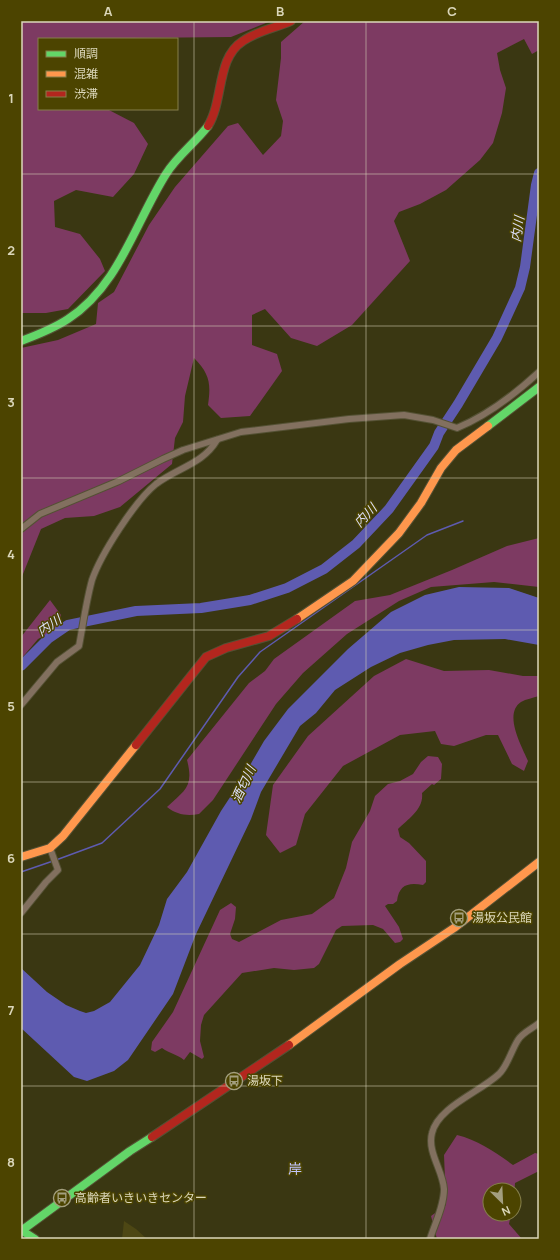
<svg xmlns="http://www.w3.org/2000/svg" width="560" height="1260" font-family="Manrope,'Noto Sans JP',sans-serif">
  <rect width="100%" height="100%" fill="#3a3712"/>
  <path fill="#4d4714" d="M124,1221L136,1229L147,1239H122Z"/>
  <g fill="#7d3a62">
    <path d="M21,21H271L231,37L39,39V109H107L134,123L148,144L134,174L113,197L76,190L54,201L55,227L80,234L100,259L105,271L68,309L46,313H21Z"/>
    <path d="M305,21H539V50L532,54L524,39L497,53L500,70L506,88L502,113L493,143L480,160L446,190L420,204L399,212L394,221L410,261L352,325L317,346L291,338L265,309L252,315V345L277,354L282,371L250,416L221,418L208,405C211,384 210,374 194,358L185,396L183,422L175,438L172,464L120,507L94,516L65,518L41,529L21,579V348L58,340L96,324L98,303L114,292L149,225L175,187L228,126L238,123L263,155L281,136L283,121L276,100L281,58V42Z"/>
    <path d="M539,538V587L494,582L431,587L399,601L347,634L303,673L276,704L213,800L199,814C187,816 177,815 167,807C185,790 194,787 187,760L249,683L265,671L274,659L355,601L390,595L452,570L507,546Z"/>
    <path d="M50,600L61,615L60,627L38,639L21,659V637Z"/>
    <path d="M406,659L444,671L489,670L523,676H539V696C533,698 526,699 521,702C503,714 522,747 528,761L524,771L512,764L498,735H486L454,746L441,744L435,731L400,735L343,766L305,814L296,845L280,853L266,835L273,785L308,736L374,676Z"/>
    <path d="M428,756L438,757L442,764L441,779L434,785L432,784L422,793C424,809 408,819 398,829L400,837L409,843L426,861V882L423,885C408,882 399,885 397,901L393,904H388L385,906L399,927L403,939L400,942L395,943L383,929L373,925L342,926L336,930L319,964L314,968L294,970L274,968L242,973L204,1015L201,1025L200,1041L204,1057L202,1059L190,1052L184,1060C177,1054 170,1054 162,1048L155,1052L151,1050L152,1042L173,1012L220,910L231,903L236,907L235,919L230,934L232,939L239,942L281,920L312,914L334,898L346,868L352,842L370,811L375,796L388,784L400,781L413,774L421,762Z"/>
    <path d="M457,1135C478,1140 495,1152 513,1165L535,1153L539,1154V1171L515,1183L514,1199V1190H490V1214H511L509,1224L522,1239H437L431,1216L446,1205L444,1155Z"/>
  </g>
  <path fill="#5e5bb0" d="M459,587L509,588L539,598V645L505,639L454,640L428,645L400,653L371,667L335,690L316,713L300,726L261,792L251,819L196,934L173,994L128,1060L114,1071L87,1081L74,1077L21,1028V968L47,992L66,1005L80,1011L86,1013L94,1011L110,1002L140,965L159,925L167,899L187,872L221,811L242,779L264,741L288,709L348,649L391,612L425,595Z"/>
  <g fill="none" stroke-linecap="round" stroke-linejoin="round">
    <g stroke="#5e5bb0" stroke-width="1.5">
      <path d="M56,860L102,843L160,789L238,677L260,652L427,535L463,521"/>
      <path d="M21,872L53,861"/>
    </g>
    <path stroke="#5e5bb0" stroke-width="10" d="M21,666L49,638L68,625L136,611L201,608L250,600L287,588L324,569L356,544L389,509L434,446L439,433L458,404L497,338L520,288L525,267L536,185L539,173"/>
    <g stroke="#545134" stroke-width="8">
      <g id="street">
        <path d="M21,529L40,514L119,481L163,459L183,450L241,432L349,419L404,415L433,420L457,428C488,415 514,395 539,372"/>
        <path d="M21,705L57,662L79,646C83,625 86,602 92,580C101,554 135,501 156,484C177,468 203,464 217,440"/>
        <path d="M21,913L46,882L58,870L50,848"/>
        <path d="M430,1239C435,1223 444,1206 444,1189C443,1171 427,1152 432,1133C438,1107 480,1092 499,1074C508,1065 511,1051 518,1040C523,1032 532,1029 539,1023"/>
      </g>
    </g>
    <g stroke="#545134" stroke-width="10">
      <g id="fast">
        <path d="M21,341C37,335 53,329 68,319C119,286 135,223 166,174C177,156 195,143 208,126"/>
        <path d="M488,426L539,387"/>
        <path d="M21,1230L35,1239"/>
        <path d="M21,1231L130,1151L152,1137"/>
      </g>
    </g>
    <g stroke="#545134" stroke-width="10">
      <g id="slow">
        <path d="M297,619L353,581L399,533L421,503L441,468L456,450L488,426"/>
        <path d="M21,857L50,848L63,836L136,745"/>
        <path d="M289,1045L400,964L454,928L539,862"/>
      </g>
    </g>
    <g stroke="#545134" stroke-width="10">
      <g id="jam">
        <path d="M208,126C224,100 216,58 243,41C257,31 275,28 291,21"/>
        <path d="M136,745L206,657L226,648L269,636L297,619"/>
        <path d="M152,1137L289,1045"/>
      </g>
    </g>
    <use href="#street" stroke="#82705f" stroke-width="6"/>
    <use href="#fast" stroke="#63d668" stroke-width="8"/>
    <use href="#slow" stroke="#ff974d" stroke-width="8"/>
    <use href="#jam" stroke="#b3261e" stroke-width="8"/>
  </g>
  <path fill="none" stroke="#dbd7ba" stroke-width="1" stroke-opacity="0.55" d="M194,21V1239M366,21V1239M21,174H539M21,326H539M21,478H539M21,630H539M21,782H539M21,934H539M21,1086H539"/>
  <defs>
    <g id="bus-ring" transform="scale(0.9)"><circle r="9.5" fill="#4c4400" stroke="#a39f7f" stroke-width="1.5"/><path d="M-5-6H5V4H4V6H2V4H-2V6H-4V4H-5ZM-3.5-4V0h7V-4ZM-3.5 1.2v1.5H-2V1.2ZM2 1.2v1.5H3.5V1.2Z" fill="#a39f7f"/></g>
  </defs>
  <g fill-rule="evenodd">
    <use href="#bus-ring" x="459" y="918"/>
    <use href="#bus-ring" x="234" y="1081"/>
    <use href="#bus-ring" x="62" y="1198"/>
  </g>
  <g text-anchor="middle" stroke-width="3" stroke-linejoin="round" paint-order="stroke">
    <g font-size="12" fill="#dbd7ba" stroke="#4c4400" text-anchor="start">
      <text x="472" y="922">湯坂公民館</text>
      <text x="247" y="1085">湯坂下</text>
      <text x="75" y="1202">高齢者いきいきセンター</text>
    </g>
    <g font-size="13" font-style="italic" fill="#dcdef8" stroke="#4c4400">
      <text transform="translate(517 229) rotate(-81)" y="5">内川</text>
      <text transform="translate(365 515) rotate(-47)" y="5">内川</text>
      <text transform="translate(49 625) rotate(-34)" y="5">内川</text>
      <text transform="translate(243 784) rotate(-65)" y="5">酒匂川</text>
    </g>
    <g font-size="14" fill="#c2c6ff" stroke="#4c4400">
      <text x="295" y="1174">岸</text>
    </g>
  </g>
  <rect width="560" height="1260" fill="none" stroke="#4c4400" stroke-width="44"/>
  <rect x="38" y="38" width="140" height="72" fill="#4c4400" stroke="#857f4a"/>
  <rect x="46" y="51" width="20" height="6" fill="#63d668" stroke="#857f4a"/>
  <text x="74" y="58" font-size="12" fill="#dbd7ba">順調</text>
  <rect x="46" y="71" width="20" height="6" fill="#ff974d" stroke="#857f4a"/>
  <text x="74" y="78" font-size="12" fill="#dbd7ba">混雑</text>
  <rect x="46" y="91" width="20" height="6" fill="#b3261e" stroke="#857f4a"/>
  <text x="74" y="98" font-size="12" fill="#dbd7ba">渋滞</text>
  <g transform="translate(502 1202) rotate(156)"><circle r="19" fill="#4c4400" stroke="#857f4a"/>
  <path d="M0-3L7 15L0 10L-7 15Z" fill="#a39f7f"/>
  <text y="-6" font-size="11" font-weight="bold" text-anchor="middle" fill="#dbd7ba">N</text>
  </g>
  <rect x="22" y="22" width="516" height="1216" fill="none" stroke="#dbd7ba" stroke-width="1.5"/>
  <g font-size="13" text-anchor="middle" font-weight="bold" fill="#dbd7ba">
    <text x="108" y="16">A</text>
    <text x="280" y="16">B</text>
    <text x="452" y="16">C</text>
    <text x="11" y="103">1</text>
    <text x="11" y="255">2</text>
    <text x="11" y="407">3</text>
    <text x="11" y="559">4</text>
    <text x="11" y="711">5</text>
    <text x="11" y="863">6</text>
    <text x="11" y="1015">7</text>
    <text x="11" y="1167">8</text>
  </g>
</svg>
